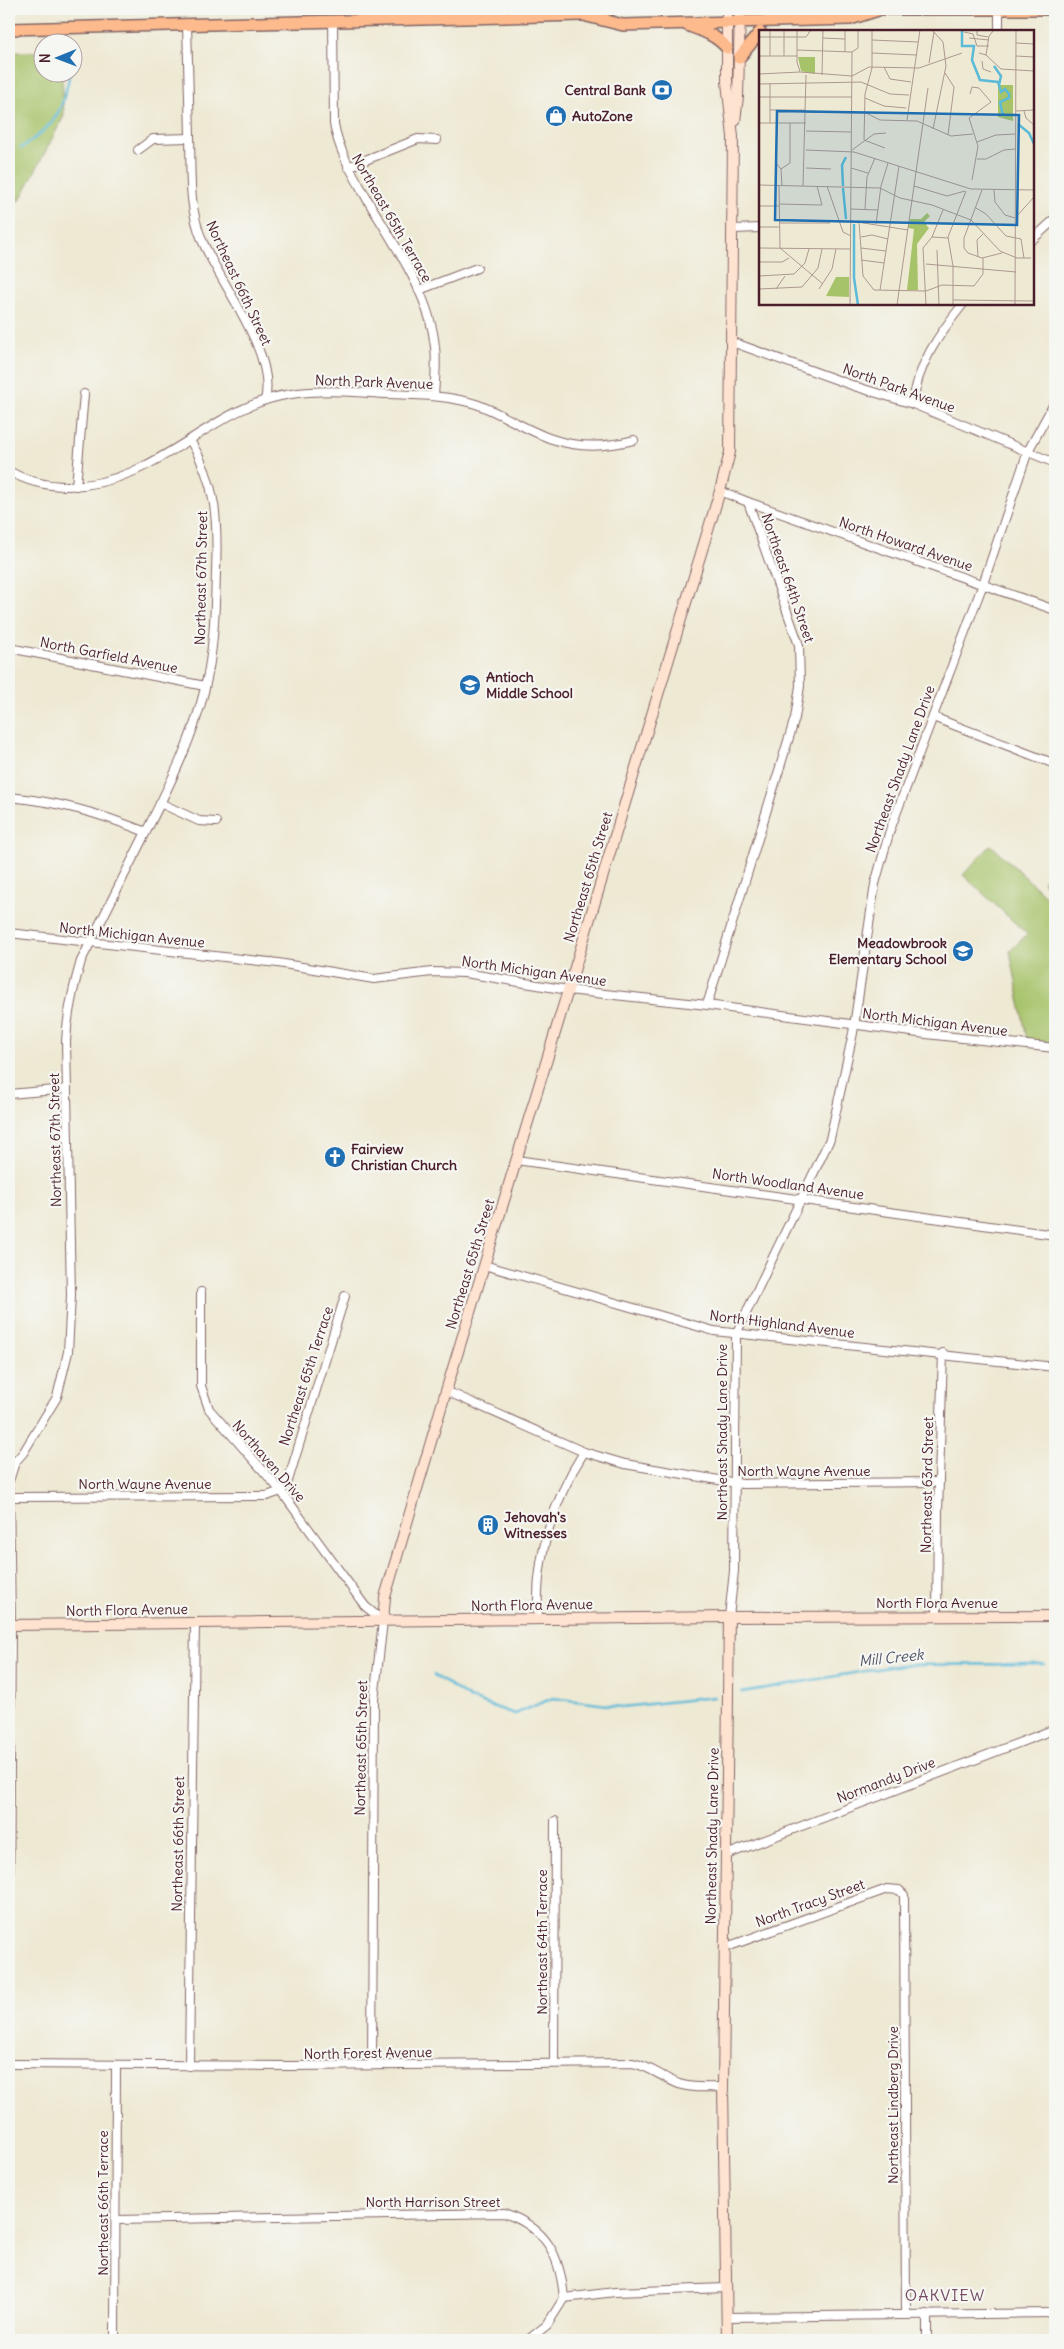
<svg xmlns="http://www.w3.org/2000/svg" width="1064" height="2349" font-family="Delius,sans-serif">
  <rect width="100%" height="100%" fill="#f6f6f2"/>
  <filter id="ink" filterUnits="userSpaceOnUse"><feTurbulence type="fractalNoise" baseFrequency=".02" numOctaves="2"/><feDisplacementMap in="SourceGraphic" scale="10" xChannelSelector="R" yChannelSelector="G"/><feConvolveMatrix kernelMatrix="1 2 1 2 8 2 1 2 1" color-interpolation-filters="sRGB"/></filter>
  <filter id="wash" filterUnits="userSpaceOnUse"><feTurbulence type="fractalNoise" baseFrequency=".0096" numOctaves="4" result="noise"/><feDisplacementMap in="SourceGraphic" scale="20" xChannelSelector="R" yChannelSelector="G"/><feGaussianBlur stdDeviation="1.12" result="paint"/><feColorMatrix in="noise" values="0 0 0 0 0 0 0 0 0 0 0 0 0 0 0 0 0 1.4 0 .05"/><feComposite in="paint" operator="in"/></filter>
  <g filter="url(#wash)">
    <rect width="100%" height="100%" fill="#eee9d3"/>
    <g fill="#a7c36a" stroke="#78714a">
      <path d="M9,52H42V72L62,73L64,116L20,200L9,201Z"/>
      <path d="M991,845L1055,905V1050L1028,1045L1010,951L1027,934L963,875Z"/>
      <path d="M1055,865V894L1043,882Z"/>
    </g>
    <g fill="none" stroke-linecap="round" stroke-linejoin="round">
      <g stroke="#5abad8" stroke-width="2.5">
        <path d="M72,61L75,49"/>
        <path d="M21,148C56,124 62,114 70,72"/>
        <path d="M434,1675L471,1699L515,1714L553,1698L622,1707L714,1697"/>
        <path d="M742,1692L901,1665L1044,1664"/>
      </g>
    </g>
  </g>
  <g filter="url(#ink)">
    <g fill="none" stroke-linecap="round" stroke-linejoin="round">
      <g stroke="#836666" stroke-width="10">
        <g id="street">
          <path d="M333,20L334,124C339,152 353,174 367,199C394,245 430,293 435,347C437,363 435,379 434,396"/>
          <path d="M187,25C188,62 189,99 190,135C191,171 188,206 202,240C219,282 277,353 265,400"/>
          <path d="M999,31V9"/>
          <path d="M138,150L153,139L190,138"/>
          <path d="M348,167L418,139L437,140"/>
          <path d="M733,229L760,228"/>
          <path d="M1033,239L1055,219"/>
          <path d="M419,290L477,268"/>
          <path d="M732,342L857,387L913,404L1055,463"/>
          <path d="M913,404C917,365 939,334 963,304"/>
          <path d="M9,471C26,481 47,486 67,486C158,486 208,406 291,394C323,389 354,392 386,394C416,395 447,395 476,404C502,413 525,430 552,439C578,448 607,447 634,440"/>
          <path d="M76,486L84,394"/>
          <path d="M748,502L1055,610"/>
          <path d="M9,648L205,686"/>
          <path d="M933,717L1055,764"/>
          <path d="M9,797C60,802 98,813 146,832"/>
          <path d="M160,803L199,821L216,822"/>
          <path d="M9,933L278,963L374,979L432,972L465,973L568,990L707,1005L926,1034L1055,1048"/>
          <path d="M707,1005L795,718L800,686L799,645L748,502L720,491"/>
          <path d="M9,1094L67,1089"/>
          <path d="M516,1160L1055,1235"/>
          <path d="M484,1265L714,1331L1055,1367"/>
          <path d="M201,1292V1386L209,1409L281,1491L365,1606L383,1621L374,1700L372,2065"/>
          <path d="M446,1391L584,1452L625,1464L742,1484L939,1482"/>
          <path d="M9,1481L15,1462L23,1453L57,1397L68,1352L71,1295L66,1042C67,1014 73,988 81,961C103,918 124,875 146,832C169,786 193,739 205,688C214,650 215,611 216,572C218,522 217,484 190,440"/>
          <path d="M9,1490L11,1625L9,1914"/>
          <path d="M9,1497L267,1496L281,1491L287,1484L345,1296"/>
          <path d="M937,1616L938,1511L943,1353"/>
          <path d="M729,1617L734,1571L736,1334L830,1139L853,1033L875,884L890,830L983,584L1028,451L1055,402"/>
          <path d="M538,1619C535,1558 551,1504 584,1452"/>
          <path d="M726,1855L1055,1729"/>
          <path d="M724,1948L887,1889L899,1890L904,1895L906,2315"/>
          <path d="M554,2063L555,1821"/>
          <path d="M9,2064L288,2066L632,2063C650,2066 663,2078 679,2084C693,2089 709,2087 723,2087"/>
          <path d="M189,2066L195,1623"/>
          <path d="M116,2220L504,2213C547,2228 560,2255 564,2298"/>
          <path d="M564,2298L615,2292L726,2288"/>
          <path d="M927,2314V2340"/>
          <path d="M727,2317L1055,2313"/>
          <path d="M115,2340L116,2065"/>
          <path d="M528,2340L547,2325L564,2298"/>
        </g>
      </g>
      <g stroke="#836666" stroke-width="12">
        <g id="secondary">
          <path d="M735,121L738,97L740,9"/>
          <path d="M383,1621L385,1597L446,1391L720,491L730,452L733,137L727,82V9"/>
          <path d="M9,1625L729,1617L1055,1616"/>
          <path d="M727,2340L723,2087L729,1617"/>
        </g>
      </g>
      <g stroke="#836666" stroke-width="14">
        <g id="primary">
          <path d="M872,9H1055"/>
          <path d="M587,16L623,25L850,19L878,10"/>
          <path d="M687,25C703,31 716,35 727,48"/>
          <path d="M9,29L583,15L612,9"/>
          <path d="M739,58L760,32"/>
        </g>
      </g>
      <use href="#street" stroke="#fff" stroke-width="8"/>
      <use href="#secondary" stroke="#fee3d1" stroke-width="10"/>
      <use href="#primary" stroke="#fcba8d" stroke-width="11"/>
    </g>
  </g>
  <defs>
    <g id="bank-disc" transform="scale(1.125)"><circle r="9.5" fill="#1f6fb2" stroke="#f6f6f2"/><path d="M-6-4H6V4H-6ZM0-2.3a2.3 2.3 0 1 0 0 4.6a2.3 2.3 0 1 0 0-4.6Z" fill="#fff"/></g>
    <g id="shop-disc" transform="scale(1.125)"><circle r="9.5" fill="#1f6fb2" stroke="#f6f6f2"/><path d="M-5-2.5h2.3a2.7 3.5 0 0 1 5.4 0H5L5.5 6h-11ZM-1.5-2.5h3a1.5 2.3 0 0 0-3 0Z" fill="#fff"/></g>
    <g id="school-disc" transform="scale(1.125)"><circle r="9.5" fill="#1f6fb2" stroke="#f6f6f2"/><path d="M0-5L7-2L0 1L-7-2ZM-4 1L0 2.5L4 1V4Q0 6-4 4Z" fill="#fff"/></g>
    <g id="church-disc" transform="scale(1.125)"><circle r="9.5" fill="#1f6fb2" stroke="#f6f6f2"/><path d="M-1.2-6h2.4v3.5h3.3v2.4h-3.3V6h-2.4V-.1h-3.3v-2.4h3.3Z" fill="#fff"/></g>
    <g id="building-disc" transform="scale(1.125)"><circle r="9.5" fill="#1f6fb2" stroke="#f6f6f2"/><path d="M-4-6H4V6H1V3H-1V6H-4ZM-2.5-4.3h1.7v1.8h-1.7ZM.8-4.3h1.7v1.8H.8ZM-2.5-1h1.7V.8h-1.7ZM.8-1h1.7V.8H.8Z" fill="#fff"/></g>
  </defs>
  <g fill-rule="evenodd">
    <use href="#bank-disc" x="662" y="90"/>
    <use href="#shop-disc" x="556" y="116"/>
    <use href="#school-disc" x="470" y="685"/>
    <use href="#school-disc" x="963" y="951"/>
    <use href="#church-disc" x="335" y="1157"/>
    <use href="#building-disc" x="488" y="1525"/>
  </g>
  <g text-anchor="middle" stroke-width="4.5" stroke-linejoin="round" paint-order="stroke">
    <g font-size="14" font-weight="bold" fill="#4a1f2b" stroke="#f6f6f2" text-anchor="start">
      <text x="646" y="95" text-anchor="end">Central Bank</text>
      <text x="572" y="121">AutoZone</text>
      <text x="486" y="682">Antioch<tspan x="486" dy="16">Middle School</tspan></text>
      <text x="947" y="948" text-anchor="end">Meadowbrook<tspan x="947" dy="16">Elementary School</tspan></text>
      <text x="351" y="1154">Fairview<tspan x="351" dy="16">Christian Church</tspan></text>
      <text x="504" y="1522">Jehovah's<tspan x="504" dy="16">Witnesses</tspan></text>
    </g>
    <g font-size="14" fill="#4a1f2b" stroke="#f6f6f2">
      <text transform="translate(392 218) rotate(60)" y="5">Northeast 65th Terrace</text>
      <text transform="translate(239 283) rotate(65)" y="5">Northeast 66th Street</text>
      <text transform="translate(374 382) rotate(2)" y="5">North Park Avenue</text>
      <text transform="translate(899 388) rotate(20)" y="5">North Park Avenue</text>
      <text transform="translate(906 544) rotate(19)" y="5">North Howard Avenue</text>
      <text transform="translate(201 578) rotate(-89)" y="5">Northeast 67th Street</text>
      <text transform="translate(788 578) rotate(71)" y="5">Northeast 64th Street</text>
      <text transform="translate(109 655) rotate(11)" y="5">North Garfield Avenue</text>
      <text transform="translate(900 769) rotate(-70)" y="5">Northeast Shady Lane Drive</text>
      <text transform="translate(588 877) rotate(-73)" y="5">Northeast 65th Street</text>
      <text transform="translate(132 935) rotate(6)" y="5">North Michigan Avenue</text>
      <text transform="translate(534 971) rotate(8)" y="5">North Michigan Avenue</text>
      <text transform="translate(935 1022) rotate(7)" y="5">North Michigan Avenue</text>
      <text transform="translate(55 1140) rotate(-91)" y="5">Northeast 67th Street</text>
      <text transform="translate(788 1184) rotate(8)" y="5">North Woodland Avenue</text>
      <text transform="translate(470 1264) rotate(-73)" y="5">Northeast 65th Street</text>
      <text transform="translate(782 1324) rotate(7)" y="5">North Highland Avenue</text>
      <text transform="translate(306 1376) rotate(-72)" y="5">Northeast 65th Terrace</text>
      <text transform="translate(722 1432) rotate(-90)" y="5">Northeast Shady Lane Drive</text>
      <text transform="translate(269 1461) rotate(49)" y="5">Northaven Drive</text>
      <text x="804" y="1476">North Wayne Avenue</text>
      <text x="145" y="1489">North Wayne Avenue</text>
      <text transform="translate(927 1485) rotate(-89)" y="5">Northeast 63rd Street</text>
      <text x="937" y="1608">North Flora Avenue</text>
      <text transform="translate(532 1605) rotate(-1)" y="5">North Flora Avenue</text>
      <text transform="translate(127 1610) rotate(-1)" y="5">North Flora Avenue</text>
      <text transform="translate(361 1748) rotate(-89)" y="5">Northeast 65th Street</text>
      <text transform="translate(886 1780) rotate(-21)" y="5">Normandy Drive</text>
      <text transform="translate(712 1836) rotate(-89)" y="5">Northeast Shady Lane Drive</text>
      <text transform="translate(178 1844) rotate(-89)" y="5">Northeast 66th Street</text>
      <text transform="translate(810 1903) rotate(-20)" y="5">North Tracy Street</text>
      <text transform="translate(542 1942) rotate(-90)" y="5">Northeast 64th Terrace</text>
      <text transform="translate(368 2053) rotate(-1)" y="5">North Forest Avenue</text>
      <text transform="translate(893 2105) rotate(-90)" y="5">Northeast Lindberg Drive</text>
      <text x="433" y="2207">North Harrison Street</text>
      <text transform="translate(103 2203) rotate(-90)" y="5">Northeast 66th Terrace</text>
    </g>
    <g font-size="15" font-style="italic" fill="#505568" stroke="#f6f6f2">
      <text transform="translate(891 1658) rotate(-6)" y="5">Mill Creek</text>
    </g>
    <g font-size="16" letter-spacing="1" fill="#764d64" stroke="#f6f6f2">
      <text x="945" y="2301">OAKVIEW</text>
    </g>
  </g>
  <g transform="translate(759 30)">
    <rect width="275" height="275" fill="#eee9d3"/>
    <path d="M39,27H56V44L42,41ZM239,55H254V91L239,87ZM168,183L171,186L165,192H169L167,195L170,198L158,214L159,260H148L155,199L149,198L151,189H162ZM77,247H90V267L67,266Z" fill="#a7c36a"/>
    <path fill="none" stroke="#5abad8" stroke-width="2.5" d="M203,0V16H215L213,30L221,50L239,52L242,62L246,59L250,64V68L241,72L244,86M235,36L242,46L240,55M259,94L270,103L275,114M84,156L83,135L87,127M84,158L87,189M95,194V248L99,275"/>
    <path fill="none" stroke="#ac9890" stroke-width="1" d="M11,0V26M38,0V32L41,42M113,0V38L106,64L105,110L126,118M173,0L184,12L187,36L174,99M218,0V5L229,7M205,2L214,4L218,16H230M0,7H47L52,0M64,8L86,9M210,8L230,10M113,10L159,12M257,13L275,14M38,20L93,22M86,22V0M113,23L157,25M220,23L227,25L242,39L275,41M227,25L230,6L235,0M0,26H38M25,26V0M257,26L275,27M223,31L224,39L232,42M170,33L175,2M125,37L131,49L152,52M186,43L195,57L189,105M0,44L41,42L93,46L110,37L160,38L203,23M63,45L64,0M0,54L102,52L131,64L150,65M211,64L213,57L220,58L232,72L210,88L219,116L213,150M0,67H93M106,68L125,76L147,78M11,80H47M257,81L275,80M265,81L267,88L275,95M47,82L107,83L121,90L158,91L192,106L214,104M148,90L161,0M0,93H47M11,93V53M18,93L17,133L22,139M47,101L92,102M218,112L237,105L257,104M47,120L95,122L212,159L275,160M93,120L115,104L127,103M218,129H227L245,120L257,119M47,138L72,139M92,138L109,143M22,139L31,133V93M22,139L23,156M0,155L121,158L141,168L173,175L212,190L241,221L258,228H272M20,156L21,218L64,254M44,156L47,45M68,156L84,202L92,206M155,156L188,166L206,161M223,160L205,208V218L209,223L223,228L243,223M235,160L236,172L246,185L256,188M20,174L63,175L58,156M0,176H20M217,178L227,184L247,206L262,209L265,228M92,179L119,180M106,179L108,147L116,128M257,187L275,167M92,191L149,200M100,192L104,246L115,260L167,261L183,255L215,256L224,244V228M20,193H71M117,194L122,156L129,133M0,197H20M102,207L113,205L129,209M173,207L184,180M173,207L189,208M0,218L91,219M102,218L127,221M178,220L180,275M219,227L218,210L225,203M102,230L125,233M0,232H23L30,228M167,234L257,242M0,246L35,244L46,233L50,219M0,259L43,257L59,238L63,219M17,259L26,246M60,259L73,239L77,219M121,260L140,136M194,270L275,271M12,275H34M91,275L93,22L99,18V0M138,275L169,58M167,275L164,218L173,207M194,275V236L189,207L207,161M256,275L257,0"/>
    <path fill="#1f6fb2" fill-opacity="0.15" stroke="#1f6fb2" stroke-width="2.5" d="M18,81L260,85L258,195L16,190Z"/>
    <rect width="275" height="275" fill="none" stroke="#4a1f2b" stroke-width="2.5"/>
  </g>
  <rect width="1064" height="2349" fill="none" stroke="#f6f6f2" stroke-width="30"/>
  <g transform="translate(58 58) rotate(269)"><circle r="24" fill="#f6f6f2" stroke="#b1a0a2"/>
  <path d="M0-4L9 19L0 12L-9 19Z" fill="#1f6fb2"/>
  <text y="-8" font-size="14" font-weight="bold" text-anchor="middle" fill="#4a1f2b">N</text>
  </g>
</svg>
